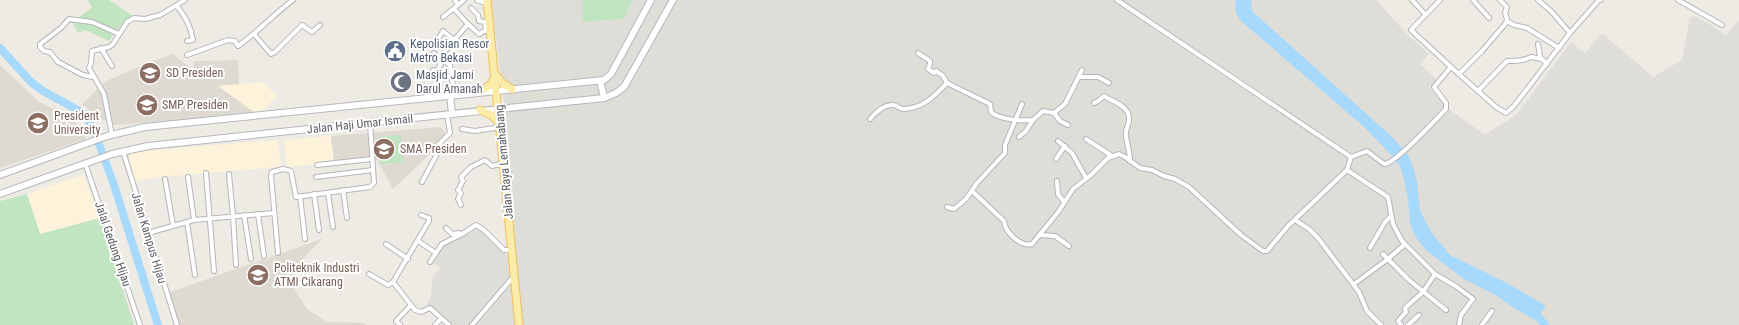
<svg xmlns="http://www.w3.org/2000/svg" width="1739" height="325" font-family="'Roboto Condensed',sans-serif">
  <rect width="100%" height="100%" fill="#eeebe4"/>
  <g fill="#fdf3da">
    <path d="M263,82L277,96L258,115L194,88Z"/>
    <path d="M331,136L334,163L287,167L284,140Z"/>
    <path d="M278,140L281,167L160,177L130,182L129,157L133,152Z"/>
    <path d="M83,175L100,218L40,234L27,194Z"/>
  </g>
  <path fill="#dfddd8" d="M491,0H582V22L624,19L634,0H1376L1405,32L1429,54L1420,64L1437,80L1429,87L1447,108L1485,135L1517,114L1571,42L1585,53L1602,33L1653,77L1682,60L1690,18L1694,16L1706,22L1726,35L1739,20V325H447L427,306L431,295L433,277L440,268L431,261L442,246L477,229L488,233L506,255L516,258L507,126Z"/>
  <g fill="#dedad2">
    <path d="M172,54L193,69L194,61L238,60L239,84L218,86L258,115L114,125L98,117L82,104L106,81L141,66Z"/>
    <path d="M0,65L38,101L68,116L83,130L86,139L0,168Z"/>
    <path d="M440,127L448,137L393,189L377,160L334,163L331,136Z"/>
    <path d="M322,239L299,263L293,287L307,309L327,322L363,323L367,325H179L167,293Z"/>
  </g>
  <g fill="#c2e5c1">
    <path d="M88,0H109L133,16L124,21L109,41L85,30L78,33L72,22L92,8Z"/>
    <path d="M582,0H633L624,19L582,22Z"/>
    <path d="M401,135L403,162L380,164L378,137Z"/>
    <path d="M27,194L40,234L100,218L134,325H0V201Z"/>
  </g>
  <path fill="#a6d9fc" d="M1235,0H1251L1252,11L1391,136L1408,155L1413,167L1417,181L1420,211L1431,232L1450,255L1507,283L1546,306L1535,320L1511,306L1497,296L1462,278L1426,250L1415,236L1410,223L1408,199L1404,179L1400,166L1389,153L1363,126L1241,21L1236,13Z"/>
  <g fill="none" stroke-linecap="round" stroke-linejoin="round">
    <g stroke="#a6d9fc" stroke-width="8">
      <path d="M0,48L31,82L43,91L85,114L95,133L114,185L158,325"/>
      <path d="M1531,308L1545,325"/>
    </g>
    <g stroke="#b4b6ba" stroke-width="6">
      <g id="street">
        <path d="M455,0L458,5L464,0"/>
        <path d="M477,0L488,4"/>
        <path d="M1117,0L1351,157"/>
        <path d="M1412,0L1425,14"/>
        <path d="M1473,0L1489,18"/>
        <path d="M1538,0L1552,12L1570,33"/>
        <path d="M1678,0L1722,25"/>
        <path d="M177,6C185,17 191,26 193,40L187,41"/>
        <path d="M471,8L478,15L479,21L485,22L486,31"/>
        <path d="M454,9L468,24"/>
        <path d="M443,17L458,5"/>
        <path d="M1507,21L1514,25L1527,28L1559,48"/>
        <path d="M254,34L271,54L275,52L302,25L312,32L320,25"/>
        <path d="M438,39L443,31L453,39"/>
        <path d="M1538,44L1540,57L1547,64"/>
        <path d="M101,48L112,66"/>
        <path d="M434,53L431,57L441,63"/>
        <path d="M918,53L930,61V64L928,69L934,73L936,71L943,76L947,83"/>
        <path d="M187,55L228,40L235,41L238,46C258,32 274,14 293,0"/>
        <path d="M1451,67L1496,107L1506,113L1514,106L1570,33L1599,0H1601"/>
        <path d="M433,70L437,71L443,60"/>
        <path d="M1459,74L1482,51L1506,23L1507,19L1505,13L1507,7L1500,0"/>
        <path d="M93,77L83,75L58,62L50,52L44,51L40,47V44L61,28L69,19L92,22L119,34"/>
        <path d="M1079,77H1098L1109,83"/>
        <path d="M1478,91L1507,61C1516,61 1523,61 1531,57L1541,59"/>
        <path d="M454,94L450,65L443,60L444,52L468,24L479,34L490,28"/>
        <path d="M1094,103L1098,101L1104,96C1113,102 1131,106 1129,121C1128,126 1125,131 1126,136C1127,145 1130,152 1130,161"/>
        <path d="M1054,113L1060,121L1068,125"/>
        <path d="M870,119C875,113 883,104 893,105C898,105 900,110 905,109C925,107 934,96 947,83L990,104L991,112C1000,120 1021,121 1033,120L1043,111L1054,113L1065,104L1082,70"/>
        <path d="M462,129L475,131L501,127"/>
        <path d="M112,135L104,94L89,68L91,63L92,51L109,47L113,44L127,22L134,18L145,19L160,15L185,0"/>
        <path d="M1019,137L1026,131L1033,120"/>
        <path d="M1086,139L1112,156"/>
        <path d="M1058,141L1072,153L1086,178"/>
        <path d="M123,151L177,325"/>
        <path d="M1056,159L1065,146"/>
        <path d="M85,163L140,325"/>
        <path d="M317,165L372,159"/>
        <path d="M1347,170L1388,197L1393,224L1402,241L1435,274L1457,287L1473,299L1461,315L1459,325"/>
        <path d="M206,173L214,271"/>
        <path d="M229,174L233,216L236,265"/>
        <path d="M188,177L194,220"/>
        <path d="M316,177L373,170"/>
        <path d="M165,179L173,225"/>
        <path d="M1057,181L1058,194L1064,202"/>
        <path d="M422,182L436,156L435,148L450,133L447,114"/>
        <path d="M343,190L347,218"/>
        <path d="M972,191L1004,221C1005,232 1020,247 1032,244L1059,211L1073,189L1091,175L1108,158L1119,154L1125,157L1140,168L1152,170L1164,176L1175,179L1189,187L1241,235L1263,251H1267L1288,226L1347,170L1351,157L1367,151L1384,164C1395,164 1436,119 1446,109V103L1434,87L1451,67L1411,30L1440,0"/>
        <path d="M328,193L333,227"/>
        <path d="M314,194L319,230"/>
        <path d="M300,196L305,239"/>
        <path d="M461,205L458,199L461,193L458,190L463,181L461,177L471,167L485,160L492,166L503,163"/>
        <path d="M947,207L954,209L966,199L977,183L1005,153V145L1022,104"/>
        <path d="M258,214L264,256"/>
        <path d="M244,215L251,259"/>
        <path d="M1295,220L1309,229L1318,238L1359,292L1367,311L1381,325"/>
        <path d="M187,222L195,275"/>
        <path d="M446,228L452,234L459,233"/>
        <path d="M148,233L194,220L274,213"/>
        <path d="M1039,235L1055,236L1069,246"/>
        <path d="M418,241L436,253"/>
        <path d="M386,244L408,259"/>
        <path d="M1370,248L1385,222L1391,216"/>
        <path d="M278,253L271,175L272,172L283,169L291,171L296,197L370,187L374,183L370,123"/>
        <path d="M1383,254L1409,280L1446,310"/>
        <path d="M430,262L442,244L462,234L476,225L484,230L504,250H512"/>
        <path d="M369,274L388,285L393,282L429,221V218L421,215"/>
        <path d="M393,282L415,310L421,312L430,308L449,325"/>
        <path d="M1354,284L1388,259L1405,244"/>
        <path d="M400,325L396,321L411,305"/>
        <path d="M435,325L441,319"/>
        <path d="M472,325L514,276"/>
        <path d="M1401,325L1398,321L1406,312L1405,308L1423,292L1435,274"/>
        <path d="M1408,325L1419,315"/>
        <path d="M1482,325L1492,311"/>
      </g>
    </g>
    <g stroke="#b5b8bd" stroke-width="8">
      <g id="secondary">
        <path d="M600,80L604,98"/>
        <path d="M450,95L452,114"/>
        <path d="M0,175L107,136L145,127L604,80L611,74L651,0"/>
        <path d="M0,194L112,154L148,146L604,98L616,93L624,87L673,0"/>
      </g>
    </g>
    <g stroke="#ecbf5e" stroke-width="9">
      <g id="primary">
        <path d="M487,0L519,325"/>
        <path d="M496,75L502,83L512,89"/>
        <path d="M482,91L491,84L496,75"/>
        <path d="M480,110L491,115L500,123"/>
      </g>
    </g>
    <use href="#street" stroke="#fff" stroke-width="4"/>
    <use href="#secondary" stroke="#fff" stroke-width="6"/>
    <use href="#primary" stroke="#fcecaa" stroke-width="7"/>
  </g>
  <defs>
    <g id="civic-disc" transform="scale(1.15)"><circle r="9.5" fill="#5c6f8a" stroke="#fff"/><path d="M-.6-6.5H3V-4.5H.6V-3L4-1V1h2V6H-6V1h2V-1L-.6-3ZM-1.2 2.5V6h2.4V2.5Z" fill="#fff"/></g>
    <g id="school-disc" transform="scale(1.15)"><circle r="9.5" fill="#8d6e63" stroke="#fff"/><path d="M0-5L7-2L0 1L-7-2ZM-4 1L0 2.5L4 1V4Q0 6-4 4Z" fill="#fff"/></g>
    <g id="mosque-disc" transform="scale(1.15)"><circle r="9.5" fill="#6b7280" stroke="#fff"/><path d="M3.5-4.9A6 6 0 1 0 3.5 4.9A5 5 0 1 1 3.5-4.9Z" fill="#fff"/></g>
    <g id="university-disc" transform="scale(1.15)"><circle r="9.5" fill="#8d6e63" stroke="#fff"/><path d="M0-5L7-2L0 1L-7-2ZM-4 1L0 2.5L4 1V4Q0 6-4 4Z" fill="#fff"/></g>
  </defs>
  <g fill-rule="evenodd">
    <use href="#civic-disc" x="395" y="51"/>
    <use href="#school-disc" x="150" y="73"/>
    <use href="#mosque-disc" x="401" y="82"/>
    <use href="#school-disc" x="147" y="105"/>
    <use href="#university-disc" x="38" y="123"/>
    <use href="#school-disc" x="384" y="149"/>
    <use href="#university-disc" x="258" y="275"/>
  </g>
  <g text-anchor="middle" stroke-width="4" stroke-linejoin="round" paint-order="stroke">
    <g font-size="12" fill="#4e5e75" stroke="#fff" text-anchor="start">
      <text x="410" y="48">Kepolisian Resor<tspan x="410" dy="14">Metro Bekasi</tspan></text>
    </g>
    <g font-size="12" fill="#785e54" stroke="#fff" text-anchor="start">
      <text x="166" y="77">SD Presiden</text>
      <text x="162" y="109">SMP Presiden</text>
      <text x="54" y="120">President<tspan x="54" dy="14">University</tspan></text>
      <text x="400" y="153">SMA Presiden</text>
      <text x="274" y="272">Politeknik Industri<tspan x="274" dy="14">ATMI Cikarang</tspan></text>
    </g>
    <g font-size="12" fill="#5b616d" stroke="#fff" text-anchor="start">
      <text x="416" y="79">Masjid Jami<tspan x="416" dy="14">Darul Amanah</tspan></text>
    </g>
    <g font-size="12" fill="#5c6064" stroke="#fff">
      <text transform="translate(360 124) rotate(-6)" y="4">Jalan Haji Umar Ismail</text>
      <text transform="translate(504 162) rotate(-95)" y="4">Jalan Raya Lemahabang</text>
      <text transform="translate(149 238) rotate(73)" y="4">Jalan Kampus Hijau</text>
      <text transform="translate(113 244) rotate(71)" y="4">Jalal Gedung Hijau</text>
    </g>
  </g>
</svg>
